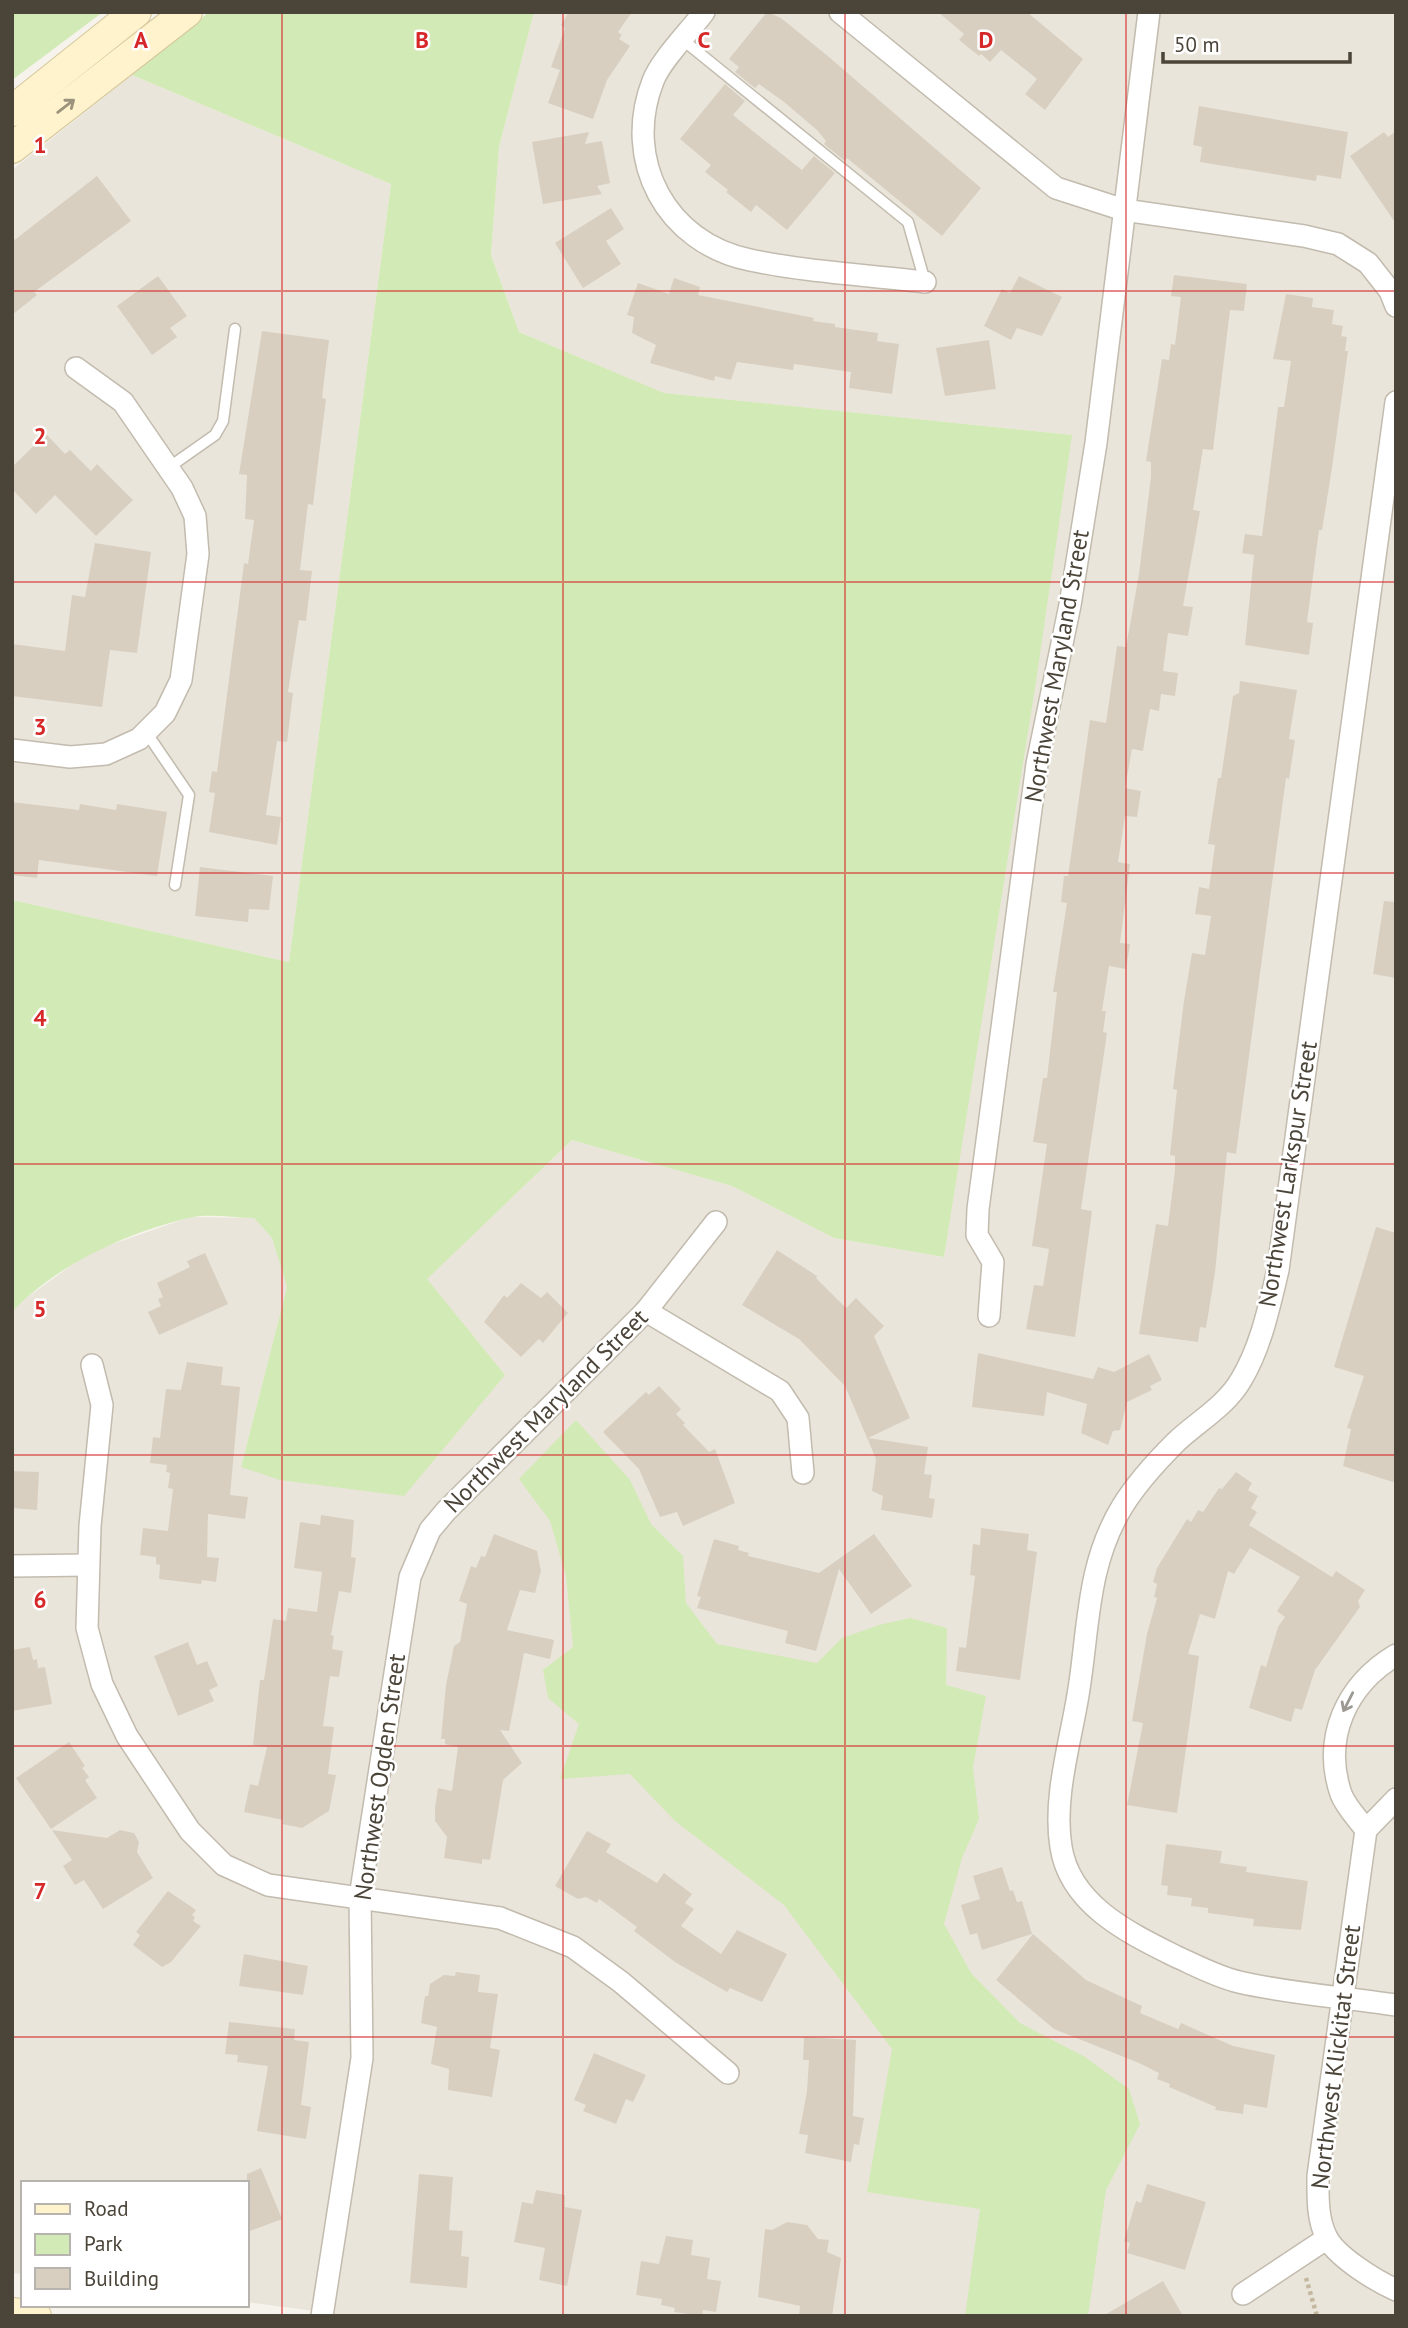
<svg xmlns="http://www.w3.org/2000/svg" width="1408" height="2328" font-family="'PT Sans',sans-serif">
  <rect width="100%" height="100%" fill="#f6f3ec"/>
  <g fill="#eae5da">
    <path d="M534,12H1396V2316H352L247,2302V2183H23V2274L12,2273V1312L25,1299L90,1252L190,1217L254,1218L272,1238L287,1287L241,1467L505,1375L426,1279L572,1140L732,1186L834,1238L944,1257L1071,435L663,393L519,332L491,255L499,147Z"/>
    <path d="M132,75L391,184L289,962L12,900V170Z"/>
  </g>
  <g fill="#d2eab5">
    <path d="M12,12H103L12,80Z"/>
    <path d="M209,12H534L499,147L491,255L519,332L664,393L1072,435L1035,688L944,1257L834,1238L732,1186L572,1140L427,1279L505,1375L404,1496L280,1480L241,1467L287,1287L272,1238L254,1218C233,1218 208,1213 188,1218C126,1233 56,1265 12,1312V900L289,962L391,184L132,75Z"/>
    <path d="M576,1420L630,1480L651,1524L683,1556L686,1603L717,1644L817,1663L842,1638L879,1625L910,1618L947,1628L946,1685L986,1696L973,1767L979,1819L962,1858L944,1924L971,1973L1020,2023L1085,2057L1129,2089L1140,2124L1106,2190L1088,2316H965L980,2209L867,2192L892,2049L784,1905L675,1821L630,1774L560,1779L579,1724L548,1698L543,1670L573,1647L566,1576L550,1521L519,1479Z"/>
  </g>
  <g fill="#d8cfc1">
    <path d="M569,12H632L618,32L622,35L619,39L630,46L607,80L593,119L548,103L560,70L551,67L565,28L561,25Z"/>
    <path d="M767,12L781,18L829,57L981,188L942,236L847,158L845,161L824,144L826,141L817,130L784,102L759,84L755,88L735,72L739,67L729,59Z"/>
    <path d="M938,12H1027L1083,59L1045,110L1025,94L1037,79L1001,50L990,62L981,54L979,56L959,40L964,34Z"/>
    <path d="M725,84L745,101L733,115L759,136L802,170L814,156L835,173L787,230L756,205L751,212L726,192L728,190L705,172L711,165L680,139Z"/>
    <path d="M1199,106L1348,132L1341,179L1317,175L1316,181L1200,162L1202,147L1193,145Z"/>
    <path d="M1396,131V224L1350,156L1384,132L1388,137Z"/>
    <path d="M589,132L585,144L602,141L610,183L597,186L602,194L543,204L532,142Z"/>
    <path d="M97,176L131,221L34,292L37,295L12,315V242Z"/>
    <path d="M611,208L624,229L606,241L621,264L583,288L555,243Z"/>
    <path d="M1174,275L1247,284L1244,311L1230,310L1213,450L1203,449L1193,510L1200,511L1183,606L1193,607L1188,636L1168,633L1163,671L1178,673L1175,696L1161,694L1159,711L1150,709L1143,751L1132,749L1125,788L1141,791L1137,817L1125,816L1118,862L1130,864L1120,943L1130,944L1126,969L1109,966L1102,1011H1106L1103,1032L1107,1033L1081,1209L1092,1211L1075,1337L1026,1329L1034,1285L1043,1286L1049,1249L1032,1246L1047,1144L1033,1142L1043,1078H1047L1057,992H1053L1067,903L1061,902L1064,876H1068L1090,720L1106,723L1117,646L1126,647L1139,574L1151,477V462L1146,461L1162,359L1169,360L1171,344L1175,345L1181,297L1171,296Z"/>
    <path d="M158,276L187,316L170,328L177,337L152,355L117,306Z"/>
    <path d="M1019,276L1062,297L1042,336L1017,328L1011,340L984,326L1002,289L1010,293Z"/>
    <path d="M674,278L700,287L698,295L814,318L813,321L835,324V327L878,333L877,341L899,344L892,394L849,388L851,372L794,364L793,370L737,362L731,380L715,376L714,381L650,363L656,345L632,333L634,317L627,315L638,283L669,294Z"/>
    <path d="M1286,294L1313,298L1312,307L1334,310L1332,324L1343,326L1341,336L1347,337L1345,351H1348L1332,468L1322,530H1319L1307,622L1313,623L1309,655L1245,645L1254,555L1242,553L1245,534L1262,536L1278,407H1284L1291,361L1273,359Z"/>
    <path d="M262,331L329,340L322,398L326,399L319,455L313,505L308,504L300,570L312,571L306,621L299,620L288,692L293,693L287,742L277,741L266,815L281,817L277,845L209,832L215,793L209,792L212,771L217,772L244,563L248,564L254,520L245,519L247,475L239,474Z"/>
    <path d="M989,340L996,389L945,396L936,348Z"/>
    <path d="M46,434L65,454L70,450L91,471L97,464L133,500L96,536L55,495L36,514L12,489V467Z"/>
    <path d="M95,543L151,552L137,653L110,650L102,707L12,696V644L65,651L72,595L85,597Z"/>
    <path d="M1240,681L1297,690L1289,739L1295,740L1289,779L1286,778L1236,1154L1227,1152L1215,1272L1206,1328L1200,1327L1198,1342L1139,1334L1156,1224L1168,1226L1175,1170V1156L1170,1155L1177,1090L1173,1089L1184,1001L1192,953L1205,955L1211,916L1195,914L1199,887L1209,889L1215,845L1208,844L1218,778H1221L1233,696L1239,693Z"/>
    <path d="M12,802L79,810L80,804L116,810L117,804L167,812L157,876L39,860L37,878L12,875Z"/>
    <path d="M200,867L273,876L269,910L249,909L248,922L195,916Z"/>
    <path d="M1384,901L1396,902V978L1373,974Z"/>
    <path d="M1376,1227L1396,1233V1483L1343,1466L1351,1429L1347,1428L1364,1376L1334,1367Z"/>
    <path d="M777,1250L817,1276L816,1278L846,1308L856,1298L884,1326L874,1336L910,1418L868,1438L928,1447L924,1474L932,1475L929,1498L935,1499L932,1518L881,1510L883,1496L872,1491L876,1459L845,1386L799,1339L742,1305Z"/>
    <path d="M205,1253L228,1304L159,1335L148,1312L161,1306L158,1299L163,1297L157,1283L190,1267L187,1261Z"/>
    <path d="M521,1283L541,1298L547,1292L568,1313L543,1343L539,1339L521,1357L484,1322L504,1295L507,1298Z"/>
    <path d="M978,1353L1093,1379L1098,1367L1114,1372L1149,1354L1162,1380L1150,1386L1152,1390L1127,1402L1120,1430L1113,1431L1108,1445L1081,1433L1087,1404L1047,1392L1044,1416L972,1407Z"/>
    <path d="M187,1362L223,1367L221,1385L240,1387L230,1495L248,1497L245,1519L208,1514L207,1557L219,1558L216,1582L202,1580L201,1584L159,1579L160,1565L156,1564V1557L140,1555L143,1528L168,1531L173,1489L168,1488L170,1473L166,1472L167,1465L150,1463L153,1437L160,1438L166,1389L181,1390Z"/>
    <path d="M659,1386L681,1409L676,1414L685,1423L683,1425L709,1452L715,1449L735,1503L683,1526L677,1512L660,1517L639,1469L603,1432L646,1392L649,1395Z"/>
    <path d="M12,1471L39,1472L37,1510L12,1508Z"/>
    <path d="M1236,1472L1252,1483L1248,1490L1258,1496L1251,1508L1257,1512L1249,1525L1332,1577L1336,1571L1365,1590L1358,1601L1360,1607L1315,1670L1302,1710L1295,1708L1291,1722L1249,1708L1261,1665L1266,1667L1278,1627L1285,1617L1277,1611L1300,1577L1250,1548L1234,1574L1228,1571L1215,1619L1200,1614L1188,1654L1199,1656L1177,1813L1127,1805L1143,1723L1132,1721L1147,1634L1157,1598L1154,1597L1157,1584L1153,1582L1157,1568L1187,1519L1191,1522L1198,1510L1203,1512L1219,1488L1222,1489Z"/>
    <path d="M321,1515L354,1520L351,1557L356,1558L351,1593L339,1591L331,1635L334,1636L332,1649L343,1651L339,1677L330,1676L323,1726L334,1727L328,1774L336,1775L329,1811L302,1828L282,1824L283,1820L244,1812L250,1784L258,1786L267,1747L253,1745L260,1680H264L273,1619L286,1621L288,1608L317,1612L322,1572L294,1568L300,1522L320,1525Z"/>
    <path d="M981,1528L1029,1534L1027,1550L1037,1552L1020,1680L956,1671L959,1647L966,1648L975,1576L970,1575L973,1544L980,1545Z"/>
    <path d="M494,1534L537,1551L541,1571L535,1593L520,1590L507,1630L554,1640L550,1659L524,1653L509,1731L500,1730L522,1763L503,1780L490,1860L482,1859V1864L444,1858L447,1837L435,1821V1808L438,1788L452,1791L458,1747L445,1744V1739H441L446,1685L454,1646L460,1642L467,1604L459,1601L471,1566L476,1568L481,1556L485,1557Z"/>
    <path d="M874,1534L912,1586L871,1614L839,1569L816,1651L785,1643L788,1631L697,1608L701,1597L697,1596L714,1539L739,1546L738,1550L749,1553L748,1556L819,1573Z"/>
    <path d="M188,1642L197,1665L207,1661L218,1686L209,1690L214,1701L178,1716L154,1656Z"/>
    <path d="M30,1647L33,1660L37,1659L38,1668L45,1667L52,1704L12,1711V1650Z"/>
    <path d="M69,1742L85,1766L82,1768L89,1777L85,1780L97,1798L51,1829L16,1778Z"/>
    <path d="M52,1830L107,1838L120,1830L134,1833L139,1842L137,1852L153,1878L103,1909L84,1880L75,1885L63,1866L72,1860Z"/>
    <path d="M587,1831L611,1844L606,1852L657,1883L664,1873L692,1894L685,1903L694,1909L681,1926L721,1954L737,1930L787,1954L762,2002L730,1988L727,1992L675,1962L634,1931L637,1927L599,1899L597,1903L586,1897L578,1899L555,1886Z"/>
    <path d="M1166,1844L1222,1851L1220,1863L1247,1867L1246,1872L1308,1881L1301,1930L1253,1926L1254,1919L1208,1913V1908L1191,1906L1192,1898L1167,1895L1168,1886L1161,1885Z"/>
    <path d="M1002,1867L1010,1891L1013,1890L1017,1902L1022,1901L1032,1934L982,1950L977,1933L970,1935L961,1905L980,1899L973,1876Z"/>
    <path d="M168,1891L196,1910L192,1915L195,1917L193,1921L201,1926L171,1962L162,1967L133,1945L140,1935L136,1932Z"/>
    <path d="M1033,1934L1086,1980L1142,2006L1140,2013L1178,2029L1181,2023L1233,2046L1275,2055L1267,2108L1244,2104L1243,2114L1215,2110L1216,2107L1169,2087L1170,2084L1157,2079L1159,2073L1139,2063L1054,2029L996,1980Z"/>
    <path d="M244,1954L308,1966L303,1995L239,1986Z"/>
    <path d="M456,1972L480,1975L478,1992L498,1994L490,2048L500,2050L492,2097L448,2090L449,2069L431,2064L437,2027L421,2023L425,1996H428L430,1984L444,1975L455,1976Z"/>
    <path d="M229,2022L295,2029L294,2040L309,2042L301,2105L311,2107L306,2139L257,2131L268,2066L237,2062L238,2055L225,2054Z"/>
    <path d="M804,2037L856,2040L853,2116L864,2118L859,2145L854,2144L851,2162L805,2153L808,2135L799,2134L807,2091L809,2060H803Z"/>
    <path d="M594,2053L646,2075L633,2102L626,2099L616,2124L583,2111L586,2105L574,2100Z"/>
    <path d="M261,2168L282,2219L247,2232V2174Z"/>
    <path d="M419,2174L453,2177L449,2230L463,2231L461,2256L469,2257L467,2288L410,2283Z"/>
    <path d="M1147,2184L1206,2202L1185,2270L1127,2253L1130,2243L1124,2241L1136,2201L1141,2203Z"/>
    <path d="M536,2190L565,2195V2207L582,2210L567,2286L539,2280L545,2248L514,2242L522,2202L533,2204Z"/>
    <path d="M787,2222L807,2225L818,2239L829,2240L827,2252L841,2258L832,2316H799L800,2306L758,2297L765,2229L772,2230Z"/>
    <path d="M666,2236L693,2240L691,2255L710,2258L707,2279L721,2281L716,2312L703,2310L702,2316L674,2312L675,2308L661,2305L662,2299L636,2295L641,2261L659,2264Z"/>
    <path d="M1163,2281L1183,2316H1103Z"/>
  </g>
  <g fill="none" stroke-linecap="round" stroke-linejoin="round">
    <g stroke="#c2bbae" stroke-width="13">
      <g id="lane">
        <path d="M683,40L908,222L925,282"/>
        <path d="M168,468L215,435L223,421L235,329"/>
        <path d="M146,732L189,795L175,885"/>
      </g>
    </g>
    <g stroke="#c2bbae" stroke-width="24">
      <g id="street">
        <path d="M704,12C690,31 661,60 653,81C622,160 666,243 750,260C807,272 868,275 925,282"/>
        <path d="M840,12L1056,188L1124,210L1304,236L1338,244L1368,263L1390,291L1396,306"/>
        <path d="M1396,402L1278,1270C1269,1307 1261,1347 1241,1380C1226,1406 1197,1422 1176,1442C1157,1461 1136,1484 1122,1507C1086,1566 1089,1630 1078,1695C1070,1744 1053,1798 1061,1847C1070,1905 1129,1933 1175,1956C1195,1965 1217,1977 1239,1982C1291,1994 1343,1997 1396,2005"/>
        <path d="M12,750L70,757L106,754L139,739L165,713L181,680L198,554L195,516L182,488L123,402L76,368"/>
        <path d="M646,1311L780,1391L798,1418L803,1473"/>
        <path d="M989,1316L993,1262L977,1235L978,1209L1037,764L1070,605L1096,443L1149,12"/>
        <path d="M92,1365L102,1405L90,1526L87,1628L102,1684L127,1736L190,1831L224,1865L268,1885L500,1918L573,1947L621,1982L728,2073"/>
        <path d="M12,1566L88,1565"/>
        <path d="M1396,1799L1366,1830L1318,2176C1318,2195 1317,2218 1326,2236C1335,2256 1376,2281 1396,2290"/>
        <path d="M1366,1830C1358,1819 1346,1807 1341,1794C1322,1738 1346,1685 1396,1655"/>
        <path d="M1243,2294L1326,2239"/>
        <path d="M322,2316L362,2058L360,1897L410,1577L430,1530L446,1511L646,1311L716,1222"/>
      </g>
    </g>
    <g stroke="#d6c79b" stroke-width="32">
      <g id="secondary">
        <path d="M12,111L136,12"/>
        <path d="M12,148L187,12"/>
        <path d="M12,2313L36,2316"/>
      </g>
    </g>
    <path stroke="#c4b79f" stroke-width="4.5" stroke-dasharray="3.5 3.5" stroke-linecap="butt" d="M1306,2278L1317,2316"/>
    <use href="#lane" stroke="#fff" stroke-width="10"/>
    <use href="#street" stroke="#fff" stroke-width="21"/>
    <use href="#secondary" stroke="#fff3cd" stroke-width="30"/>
  </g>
  <defs><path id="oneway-shaft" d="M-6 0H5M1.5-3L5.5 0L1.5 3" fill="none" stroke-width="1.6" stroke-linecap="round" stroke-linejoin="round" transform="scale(1.75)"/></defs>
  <use stroke="#9c937c" href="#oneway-shaft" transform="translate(66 106) rotate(-38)"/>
  <use stroke="#9c9892" href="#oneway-shaft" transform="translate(1348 1702) rotate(117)"/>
  <path fill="none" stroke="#d62828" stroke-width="2" stroke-opacity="0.55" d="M282,12V2316M563,12V2316M845,12V2316M1126,12V2316M12,291H1396M12,582H1396M12,873H1396M12,1164H1396M12,1455H1396M12,1746H1396M12,2037H1396"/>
  <g text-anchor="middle" stroke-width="5" stroke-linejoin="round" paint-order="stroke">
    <g font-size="24" fill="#4b4439" stroke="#fff">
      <text transform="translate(1057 666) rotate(-80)" y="8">Northwest Maryland Street</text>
      <text transform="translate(1288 1174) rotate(-81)" y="8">Northwest Larkspur Street</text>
      <text transform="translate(546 1411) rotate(-45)" y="8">Northwest Maryland Street</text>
      <text transform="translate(380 1777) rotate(-82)" y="8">Northwest Ogden Street</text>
      <text transform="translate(1336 2057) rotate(-83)" y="8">Northwest Klickitat Street</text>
    </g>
  </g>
  <g font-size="23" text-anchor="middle" font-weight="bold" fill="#d62828" stroke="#fff" stroke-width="5" stroke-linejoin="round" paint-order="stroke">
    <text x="141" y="48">A</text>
    <text x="422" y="48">B</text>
    <text x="704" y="48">C</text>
    <text x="986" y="48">D</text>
    <text x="40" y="153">1</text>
    <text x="40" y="444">2</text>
    <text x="40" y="735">3</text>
    <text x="40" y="1026">4</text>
    <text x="40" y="1317">5</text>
    <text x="40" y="1608">6</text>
    <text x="40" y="1899">7</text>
  </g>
  <rect width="1408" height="2328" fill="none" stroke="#4b4439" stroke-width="28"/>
  <rect x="21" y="2181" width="228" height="126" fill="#ffffff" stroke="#b7b4b0" stroke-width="2"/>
  <rect x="35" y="2204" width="35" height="10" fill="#fff3cd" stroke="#b7b4b0" stroke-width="2"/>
  <text x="84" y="2216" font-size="21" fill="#4b4439">Road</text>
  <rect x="35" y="2234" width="35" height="21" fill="#d2eab5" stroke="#b7b4b0" stroke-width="2"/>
  <text x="84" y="2251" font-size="21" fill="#4b4439">Park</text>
  <rect x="35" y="2268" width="35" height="21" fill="#d8cfc1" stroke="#b7b4b0" stroke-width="2"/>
  <text x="84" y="2286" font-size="21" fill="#4b4439">Building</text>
  <path d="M1163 52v10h187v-10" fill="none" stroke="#4b4439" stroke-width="3.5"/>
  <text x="1174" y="52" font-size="21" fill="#4b4439" stroke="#ffffff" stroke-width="5" paint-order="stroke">50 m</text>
</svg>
